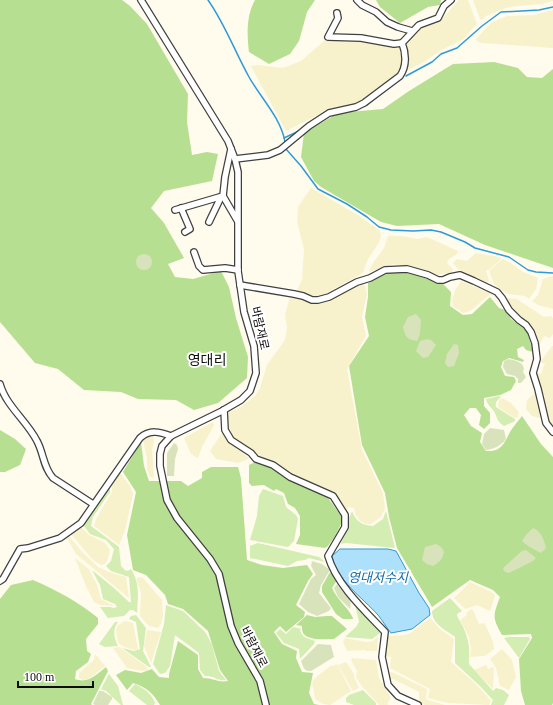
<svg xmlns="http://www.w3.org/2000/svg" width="553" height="705" font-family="'Times New Roman','Noto Sans KR',serif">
  <rect width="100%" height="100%" fill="#fffbed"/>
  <g fill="#f7f2cb">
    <path d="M459,0H468L477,24L462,40L441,50L424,62L393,77L358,104L332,108L286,131L251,66L257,65L283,68L301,61L325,40L344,38L399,46L420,29L441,20Z"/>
    <path d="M473,0H553V1L542,4L508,7L486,16L482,20L480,19Z"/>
    <path d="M553,10V48L482,43L476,41V39L492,22L507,16L534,15Z"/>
    <path d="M311,188L358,215L380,231L381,237L378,244L368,259L363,273L321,296H314L297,290L302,280L304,249L297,222L298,207Z"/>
    <path d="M388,236H402L418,239L427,237L458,251L457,254L449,259L447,263L453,269L452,272L438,275L415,268L393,264L369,272L373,263L384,248Z"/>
    <path d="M476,253L499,257L501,259L489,270H486L489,281L487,283L458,269L453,263L457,259L467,261Z"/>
    <path d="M503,259L512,264L523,272L538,278L536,289L529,299L525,296L508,294L498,288L494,284L489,271Z"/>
    <path d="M552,276H553V309L538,305L532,301L538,295L543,279Z"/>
    <path d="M461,281L490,293L488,296L470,311L463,313L453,306L452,301L455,291Z"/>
    <path d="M364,283L367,294L362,317L366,336L347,369L362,450L383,493L385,508L381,517L371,524H366L360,521L355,514L354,508L348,507L347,511L336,495L290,473L278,464L258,455L253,450L233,437L227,426L228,413L242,406L255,396L260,388L267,365L285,340L287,328L285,314L290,297L322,303Z"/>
    <path d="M506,298L517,299L544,317L551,316L553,318V334L550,338L544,336L540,344H538L534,332L528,324L516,313Z"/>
    <path d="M552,346H553V429L549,424L543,399L545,397L536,376L537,373L541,374L545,364L540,362Z"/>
    <path d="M536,392L541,417L539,418L532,416L526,409L527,400Z"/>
    <path d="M502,398L511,403L519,412L518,417L515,418L498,407L499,400Z"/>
    <path d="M213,422L214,425L202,447L198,458L191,454L184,438Z"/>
    <path d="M222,433L228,441L249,458L246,460L238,463L216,459L210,451Z"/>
    <path d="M153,436L154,440L152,449L154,477L152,478L150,477L147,469V459L143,440L148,437Z"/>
    <path d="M119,471L130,486L133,494L125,531L119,545L94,526L96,519L112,492V483Z"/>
    <path d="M81,527L89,535L104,542L110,550L108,559L105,564L101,565L93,560L71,534Z"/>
    <path d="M69,536L82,552L98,567L109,572L126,577L129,598L76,554L67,538Z"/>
    <path d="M75,558L89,569L97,585L101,599L114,606L100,605L94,602L86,586Z"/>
    <path d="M140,577L143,578L162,600L163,616L161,624L158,628L149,626L140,616L141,592L136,579Z"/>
    <path d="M470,582L493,593L495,596L490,611L477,605L465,609L454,598Z"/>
    <path d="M471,609L473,610L479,624L483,623L485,624L493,642L494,649L485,656L470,657L471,649L469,637L460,620L467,615L466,613Z"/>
    <path d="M430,618L440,629L454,639L451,662L476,684L491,701L489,705L448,703L428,698L430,689L390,668L391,657H384L388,636L406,635L412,632Z"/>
    <path d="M125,621L133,623L138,649L135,650L124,647L118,643L116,629L118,625Z"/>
    <path d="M147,630L161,632L151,663L144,646Z"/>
    <path d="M378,636L377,651H366V650L347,651L343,642L345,638L367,642L373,641Z"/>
    <path d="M119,647L146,666L148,670L142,671L127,668L113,648Z"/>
    <path d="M502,649L512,660L516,677L509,690L500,686L496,668L490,659Z"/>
    <path d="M95,654L97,656L105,666L90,678L83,680L79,678V673L94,660Z"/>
    <path d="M352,658L376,660L379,678L391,698L387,704L389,705H379L361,685L356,677L357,671L351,660Z"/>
    <path d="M346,662L354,674V677L359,688L353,691L338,665Z"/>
    <path d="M337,664L351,691L330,705L323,704L315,699L312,682L316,677L332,665L333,666Z"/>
    <path d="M486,665L488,669L493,667L494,668L493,689L474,670Z"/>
    <path d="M392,672L427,689L426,698L428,700L445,705H425L419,702V692L393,679L389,680L388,673Z"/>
  </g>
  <g fill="#d3edb3">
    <path d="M499,396L501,397C497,400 495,402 496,407L515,419V421L504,426C498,422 498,420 495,413C492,407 488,407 486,399Z"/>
    <path d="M110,486V492L93,517L91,526L119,547L121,566L126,571L130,570L131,569C140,583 138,597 137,613L133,610H130L124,616L108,618L100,607H110L114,608L117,607L115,604L103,599L100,585L92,570L115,589L129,602H131L129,577L111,571L106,566L111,561L114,549L106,540L90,534L84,526L86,521Z"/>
    <path d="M263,489L283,496L286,507L296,515L298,519L294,541L288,547L250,540L257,516L259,496Z"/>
    <path d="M352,511C356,522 362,525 373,526L383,519L386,511L395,548L346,543L341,544L347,529L349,518Z"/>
    <path d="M258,543L319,557L325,562L309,558L305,560L297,561L288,566L250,558V546Z"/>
    <path d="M450,598L462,611L457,614V616C463,626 468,636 469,648C470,654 468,659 469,664L493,691L496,688L503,690L509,695L504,705H491L493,700L480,686L455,663V637C446,630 432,624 432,611Z"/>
    <path d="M355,604L378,629L380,633L372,639L345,637L356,627L359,622Z"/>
    <path d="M166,605L183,611L206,633L212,645L219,671L226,680C216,681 214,675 205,676L200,670L199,653L175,635L170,666L165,673L160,674L153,664L164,624Z"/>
    <path d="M136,615L146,628L143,651L151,667H149L122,648L134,651L140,649L136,622L129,619L131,616Z"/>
    <path d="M115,622H118C112,630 114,638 118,646L105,647L99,644Z"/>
    <path d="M293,627L301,629L300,631L304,637L315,641L314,644L300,659L299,649L284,643L276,633L280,629L286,634Z"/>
    <path d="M509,637H529L530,639L519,658L504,638Z"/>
    <path d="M109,674L118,686L123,705H121L106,691L101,689Z"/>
    <path d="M135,684C145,689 151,693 155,703L154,705H147L129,691Z"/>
    <path d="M363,690L376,703V705H354L346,702V698L349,695Z"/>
  </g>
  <g fill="#b7df91">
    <path d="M0,0H122L130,6L147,24L188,94L187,122L192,155L207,152L218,154L212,181L164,191L151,208L164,223L184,258L168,264L175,277L193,279L221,271L229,287L236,318L248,357L247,378L218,403L194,410L176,400L138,399L121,392L84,390L58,369L35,363L0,322Z"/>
    <path d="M255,0H315L307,12L299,41L290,54L269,64L249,52C247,35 246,16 255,0Z"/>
    <path d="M376,0H441L440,5L428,7L400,23L380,7Z"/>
    <path d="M494,62L518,68L527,77L542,78L553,69V268L485,245L439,224L397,226L381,222L321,187L314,181L301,157L304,133L338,113L383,109L409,91L453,64Z"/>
    <path d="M387,273H409L442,283L451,292L450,306L463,315L472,314L490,297L499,308L506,310L511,319L527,331L533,352L526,350L523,346L517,349L518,357L524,360L523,362L509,358L503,361L501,367L505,376L514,377L516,381L511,390L500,395L484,398V406L490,413V423L484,429L479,425L481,415L476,408H470L464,415L471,426L482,433L480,442L486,451C501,452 504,444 510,432C513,427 518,421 522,416L541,444L553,457V703L552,705H525L521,691L519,659L532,638L531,634L502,635C492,617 493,616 500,597L493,590L470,580L432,607L397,548L389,517L385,493L362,445L349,366L369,336L365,317L368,297V283Z"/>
    <path d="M0,430L15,439L26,449L20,465L5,472H0Z"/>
    <path d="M141,442L144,466L149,481H181L188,486L202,478V472L211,467H238L241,478L247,560L262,565L283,568L307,565L313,574L308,581L296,605L305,612L304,617L286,632L280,626L274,632L282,644L297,651L296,658L302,672L313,673L309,693L314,704L319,705H160C153,693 146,687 133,683L127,690L116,675L125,670L141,673L152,669L159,677L169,678V674L178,641L198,655V669L203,678C213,678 218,683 228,681L220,670L208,631L183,609L168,604L165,595L146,575L133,570L127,535L136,492L123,472Z"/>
    <path d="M255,462L273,468L295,482L326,495L341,516L342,522L335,536L328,546L325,548L296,544L300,535V516L295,508L288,504L284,493L276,489L274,491L264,485L252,486L249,483V465Z"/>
    <path d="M330,572L336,577L337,580L332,588C338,601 347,606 353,618V619H343L336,614L322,592V586Z"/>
    <path d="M33,580C58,591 77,601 98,618V624L86,639L87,651L91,654L88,662L76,671L75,679C88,684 96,675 106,667L108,671L91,704L92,705H0V599L11,585Z"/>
    <path d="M307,615L315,617L327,616H332L347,629L334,639C325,639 308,641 303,633C302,631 302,628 302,626L296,625Z"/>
  </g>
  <g fill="#d8e3bc">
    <circle cx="144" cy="262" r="8"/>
    <path d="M416,314L421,320L420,334L417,341C406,339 406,337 403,327L408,317Z"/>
    <path d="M427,339L431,340L436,345L428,357L423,358L416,351L420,341Z"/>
    <path d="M454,344L458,345L459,353L454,366L448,367L445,363L447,354Z"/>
    <path d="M508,359C515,360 527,363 523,372L526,377L521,383H518V379L515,376L507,374L503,367L504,361Z"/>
    <path d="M490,428L504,430L506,439C502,445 494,449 486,450L482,444L484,434Z"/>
    <path d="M174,443L177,445L178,449L175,459L174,476H167V453Z"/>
    <path d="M533,528C542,532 544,540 546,548L541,553L528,546L522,541L526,535Z"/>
    <path d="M436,544L441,547L444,551C443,559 440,562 433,566L427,564L422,560L425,547Z"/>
    <path d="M526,550L536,558L533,561L511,572L508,573L504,571L503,568L522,551Z"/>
    <path d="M312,561L322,564L330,570L321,585L319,593L331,608L329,611L317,616L308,612L299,604L311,579L316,575L311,566Z"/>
    <path d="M337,584L351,600L350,609L338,597L334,588Z"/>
    <path d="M318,644L331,645L334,657L311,671C304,672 303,666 301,661Z"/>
    <path d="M99,691H103L112,697V699L108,705H95L93,704Z"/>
  </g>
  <path fill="#ade1fb" stroke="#2e9bd8" d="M340,549H388L396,551L419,593L429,608L430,615L412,629L391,633C386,627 383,621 378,615C362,597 337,581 332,556Z"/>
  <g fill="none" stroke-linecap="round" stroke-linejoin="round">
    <g stroke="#2e9bd8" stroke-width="1.5">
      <path d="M208,0C225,24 235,52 249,77C260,97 281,118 285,142"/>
      <path d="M406,76L432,62L441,54L457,48L482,26L501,12L539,10L553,7"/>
      <path d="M361,107L367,105L382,93"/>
      <path d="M284,138L299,131"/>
      <path d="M286,149L301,166L318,189L347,204L367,217L379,227L391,230L413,231L431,230L441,232L465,242L475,248L509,257L528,270L536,272L553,273"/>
    </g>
    <g stroke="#404040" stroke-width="8">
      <g id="minor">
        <path d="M141,0L228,141L235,159L238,172V271L244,312L254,346L256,373L250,391L241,400L222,411L171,436L162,446L160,454V466L167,500L177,518L210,559L219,574L231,626L238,643L260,681L266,705"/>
        <path d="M357,0L362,5L376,12L387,22L398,27L412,31"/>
        <path d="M337,13L338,18L328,37L361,38L394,44L402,43"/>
        <path d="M231,149L225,177L223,196L237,220"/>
        <path d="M235,159L268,155L280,150L309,126L329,113L356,107L364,103L400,76C407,66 406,53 402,43L419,25L438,18L444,6L451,0"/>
        <path d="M181,208L190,229L185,232"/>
        <path d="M175,210L223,196"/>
        <path d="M209,222L221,197"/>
        <path d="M194,252L199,266L203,270L225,268L238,270"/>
        <path d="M240,285L294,294L303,296L312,300H318L329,297L357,282L370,278L385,270L407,269L428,275L438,280H443L450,277L460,275L474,281L497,292L502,298L509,310L519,320L526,325L531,332L535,343L537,359L533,373L538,389L546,423L553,432"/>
        <path d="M0,384C6,406 27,421 37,441C44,454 43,467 53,478L93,504"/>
        <path d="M224,410L225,430L231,440L251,453L256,459L273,465L290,477L333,496L345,515V527L328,556C336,584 365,611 385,632L382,657L388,685L398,696L418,705"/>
        <path d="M0,581L3,579L20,549L28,548L60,538L81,523L140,438C150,429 160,432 171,436"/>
      </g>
    </g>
    <use href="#minor" stroke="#fff" stroke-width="5.5"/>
  </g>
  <g text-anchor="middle" stroke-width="4" stroke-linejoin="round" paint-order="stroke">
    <g font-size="12" fill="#0d0d0d" stroke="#fff">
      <text transform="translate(260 328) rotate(77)" y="4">바람재로</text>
      <text transform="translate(254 647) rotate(63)" y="4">바람재로</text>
    </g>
    <g font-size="13" font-style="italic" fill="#0c6ba9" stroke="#fff">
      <text x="378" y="582">영대저수지</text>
    </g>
    <g font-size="14" fill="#0d0d0d" stroke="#fff">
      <text x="207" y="365">영대리</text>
    </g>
  </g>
  <path d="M18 681v6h75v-6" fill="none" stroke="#0d0d0d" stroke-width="2"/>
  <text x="24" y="681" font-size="12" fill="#0d0d0d" stroke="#ffffff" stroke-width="3" paint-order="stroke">100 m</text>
</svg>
